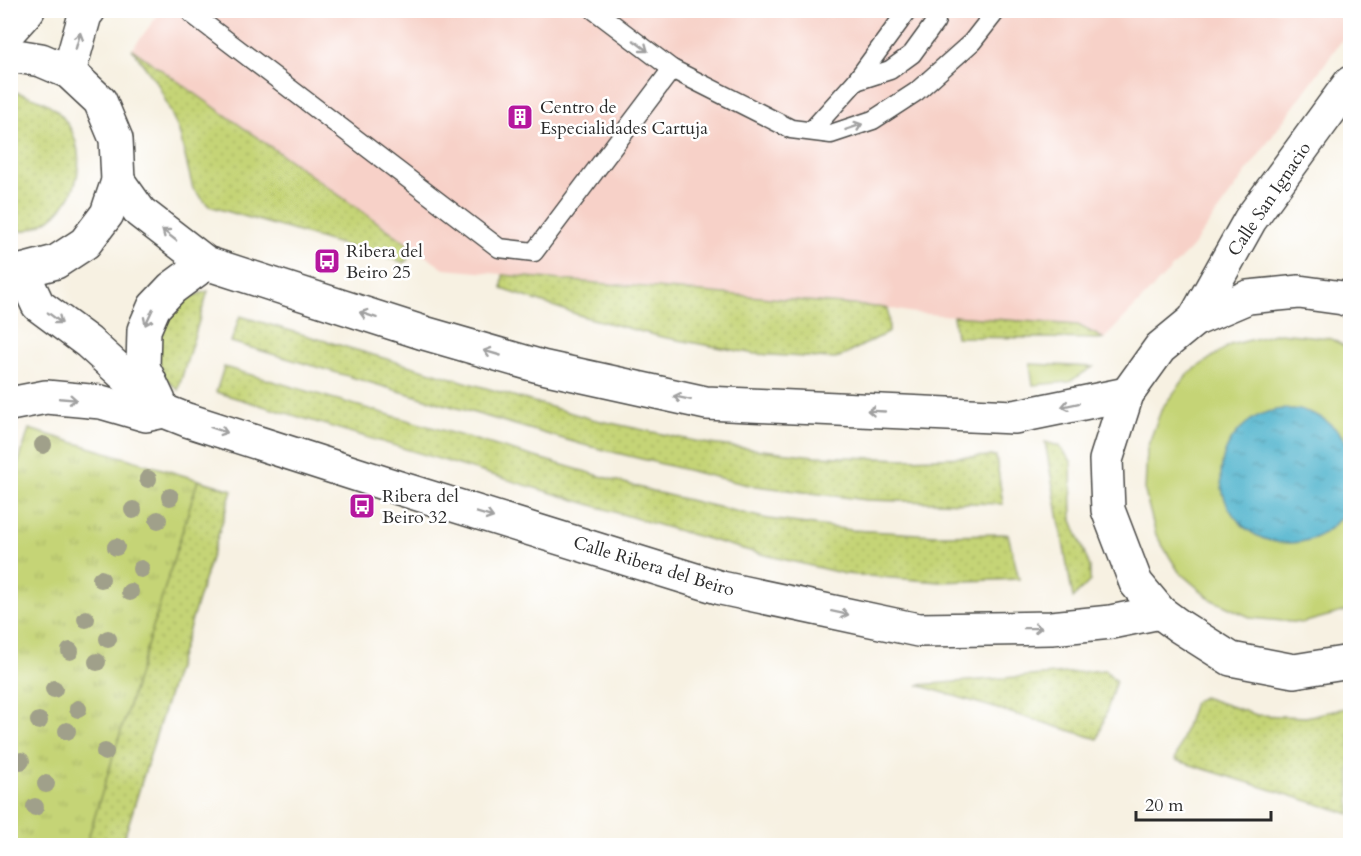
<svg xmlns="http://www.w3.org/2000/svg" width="1361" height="856" font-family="Cardo,serif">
  <defs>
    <pattern id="park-tufts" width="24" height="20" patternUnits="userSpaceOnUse" patternTransform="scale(1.5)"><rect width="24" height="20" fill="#c5d476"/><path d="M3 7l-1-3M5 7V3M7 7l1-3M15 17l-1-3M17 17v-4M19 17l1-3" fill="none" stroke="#a9b666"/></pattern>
    <pattern id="garden-dots" width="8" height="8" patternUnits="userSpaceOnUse" patternTransform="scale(1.5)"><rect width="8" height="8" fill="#c5d476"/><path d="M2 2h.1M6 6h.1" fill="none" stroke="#a9b666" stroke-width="1.8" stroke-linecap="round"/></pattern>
    <pattern id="water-ripples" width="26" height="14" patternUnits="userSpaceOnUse" patternTransform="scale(1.5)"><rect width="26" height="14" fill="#4db2cc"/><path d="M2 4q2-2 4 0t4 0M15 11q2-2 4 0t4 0" fill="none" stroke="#4091a6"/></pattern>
  </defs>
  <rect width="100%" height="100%" fill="#fff"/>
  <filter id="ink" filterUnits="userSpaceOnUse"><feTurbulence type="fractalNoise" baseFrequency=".0167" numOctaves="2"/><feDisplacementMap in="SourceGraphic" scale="12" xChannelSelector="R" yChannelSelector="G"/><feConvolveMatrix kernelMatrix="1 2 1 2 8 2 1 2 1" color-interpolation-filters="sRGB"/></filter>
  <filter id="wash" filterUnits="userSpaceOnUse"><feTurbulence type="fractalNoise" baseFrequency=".008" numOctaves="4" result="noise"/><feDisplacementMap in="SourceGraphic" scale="24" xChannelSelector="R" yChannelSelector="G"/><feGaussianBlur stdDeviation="1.35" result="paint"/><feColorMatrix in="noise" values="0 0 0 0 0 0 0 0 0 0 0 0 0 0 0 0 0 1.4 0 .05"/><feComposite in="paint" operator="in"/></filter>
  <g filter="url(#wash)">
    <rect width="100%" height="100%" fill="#f7f1e2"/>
    <path fill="#f7d1c8" d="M162,10L1350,11V29L1192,247L1104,339L1078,325L914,313L888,308L444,269L132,49Z"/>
    <g fill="#c5d476" stroke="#788050" stroke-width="1.5">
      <path d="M1279,333L1329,338L1350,349V610L1302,623L1252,618L1212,600L1179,572L1156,535L1145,492L1147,448L1162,408L1189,373L1230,345Z"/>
      <path d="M1030,364L1093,367L1069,382L1033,385Z"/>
    </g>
    <path fill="url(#park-tufts)" stroke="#788050" stroke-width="1.5" d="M29,429L232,490L122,845L11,846L10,490Z"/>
    <g fill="url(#garden-dots)" stroke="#788050" stroke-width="1.5">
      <path d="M132,49L415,249L405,263L209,206L193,189L179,131L159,86Z"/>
      <path d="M15,92C30,96 45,100 57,111C94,146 82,210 33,228C27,231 18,231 11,232L10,93Z"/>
      <path d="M503,275L888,308L889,332L836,359L755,354L662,337L585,317L502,289Z"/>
      <path d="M208,291L178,390C174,386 168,382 165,377C154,361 159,325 171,311C180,300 195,295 208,291Z"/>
      <path d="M240,316L592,419L709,444L814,456L907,459L996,456L1003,504L867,500L748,485L584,445L231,342Z"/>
      <path d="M953,316L1078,325L1104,339L956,337Z"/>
      <path d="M224,367L659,493L768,519L852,530L936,535L1008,534L1019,579L940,582L845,574L757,553L648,522L216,392Z"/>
      <path d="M1045,442L1059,446L1071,461L1072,520L1090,567V581L1073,598Z"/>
      <path d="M198,480L232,490L122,845H86Z"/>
      <path d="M1105,670L1116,681L1098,739L918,685Z"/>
      <path d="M1203,697L1257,715L1306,717L1350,707V814L1175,760L1194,702Z"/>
    </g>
    <circle fill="url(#water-ripples)" stroke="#3c6e7c" stroke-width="1.5" cx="1288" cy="476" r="67"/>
  </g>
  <g filter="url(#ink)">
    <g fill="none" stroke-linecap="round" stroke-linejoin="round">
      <g stroke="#4a4946" stroke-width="21">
        <g id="lane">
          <path d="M195,10L192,14L499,248L534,252L672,69"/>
          <path d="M594,10L672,69L791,129L831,134L873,120L916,92L972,42L997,10"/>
          <path d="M856,81L890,70L912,54L936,21"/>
          <path d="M811,131L856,81L908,10"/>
        </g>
      </g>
      <g stroke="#4a4946" stroke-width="36">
        <path id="secondary" d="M1194,320L1250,220L1350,83"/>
      </g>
      <g stroke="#4a4946" stroke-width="36">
        <g id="primary">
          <path d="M10,30L28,10"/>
          <path d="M10,55L41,60L69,72L100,101L116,139L118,181L107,214L85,243L56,262L22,271H10"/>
          <path d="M69,72L85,15L89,10"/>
          <path d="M118,181L140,212L206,263L424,333L542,367L706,403L1014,417L1127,394"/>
          <path d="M22,271L38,305L88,342L164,411L187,420L399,488L721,588L918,630L1051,628L1111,622L1160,612"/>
          <path d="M1350,301L1343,298L1299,292L1248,297L1194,320L1160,348L1127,394L1106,460L1108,510L1136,583L1160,612L1179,626L1231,659L1294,671L1350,662"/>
          <path d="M159,401L143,367L144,330L154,307L172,288L206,263"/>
          <path d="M10,404L46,397L101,402L146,415L164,411"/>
        </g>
      </g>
      <use href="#lane" stroke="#fff" stroke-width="18"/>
      <use href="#secondary" stroke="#fff" stroke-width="33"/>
      <use href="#primary" stroke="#fff" stroke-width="33"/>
    </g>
    <g fill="#a0a08a">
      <circle cx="43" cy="445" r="9"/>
      <circle cx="148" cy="479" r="9"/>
      <circle cx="170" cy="497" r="9"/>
      <circle cx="133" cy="510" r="9"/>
      <circle cx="158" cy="520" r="9"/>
      <circle cx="116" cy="547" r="9"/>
      <circle cx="141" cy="569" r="9"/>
      <circle cx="101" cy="579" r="9"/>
      <circle cx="130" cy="592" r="9"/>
      <circle cx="86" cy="619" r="9"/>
      <circle cx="108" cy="639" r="9"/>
      <circle cx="70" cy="651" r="9"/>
      <circle cx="97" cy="662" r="9"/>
      <circle cx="54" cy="689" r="9"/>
      <circle cx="78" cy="709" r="9"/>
      <circle cx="39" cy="721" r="9"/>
      <circle cx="67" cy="731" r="9"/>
      <circle cx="105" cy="752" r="9"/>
      <circle cx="21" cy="761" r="9"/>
      <circle cx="46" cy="784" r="9"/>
      <circle cx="35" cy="807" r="9"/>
    </g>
    <defs><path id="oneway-shaft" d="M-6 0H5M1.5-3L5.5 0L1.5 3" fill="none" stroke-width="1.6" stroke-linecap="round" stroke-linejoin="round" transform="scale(1.5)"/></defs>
    <g stroke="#a0a0a0">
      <use href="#oneway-shaft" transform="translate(78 41) rotate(-74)"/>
      <use href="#oneway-shaft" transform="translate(641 46) rotate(37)"/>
      <use href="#oneway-shaft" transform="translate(854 127) rotate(-19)"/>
      <use href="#oneway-shaft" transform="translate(169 235) rotate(-142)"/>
      <use href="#oneway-shaft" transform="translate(368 315) rotate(-162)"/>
      <use href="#oneway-shaft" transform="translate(149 317) rotate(115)"/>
      <use href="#oneway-shaft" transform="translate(55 318) rotate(37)"/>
      <use href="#oneway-shaft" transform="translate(492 353) rotate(-164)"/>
      <use href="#oneway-shaft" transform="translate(682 398) rotate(-168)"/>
      <use href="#oneway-shaft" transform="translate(68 399) rotate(5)"/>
      <use href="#oneway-shaft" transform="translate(1070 405) rotate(168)"/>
      <use href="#oneway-shaft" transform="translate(876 411) rotate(-177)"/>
      <use href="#oneway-shaft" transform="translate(219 430) rotate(18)"/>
      <use href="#oneway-shaft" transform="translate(485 515) rotate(17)"/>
      <use href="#oneway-shaft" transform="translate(840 613) rotate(12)"/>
      <use href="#oneway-shaft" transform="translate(1033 628) rotate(-1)"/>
    </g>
  </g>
  <defs>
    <g id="building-square" transform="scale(1.35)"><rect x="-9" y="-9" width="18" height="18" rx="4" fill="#b5179e" stroke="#fff"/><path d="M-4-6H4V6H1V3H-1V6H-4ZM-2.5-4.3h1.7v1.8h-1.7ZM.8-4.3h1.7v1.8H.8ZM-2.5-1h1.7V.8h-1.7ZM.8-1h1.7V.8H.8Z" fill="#fff"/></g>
    <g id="bus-square" transform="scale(1.35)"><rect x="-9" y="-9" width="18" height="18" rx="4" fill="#b5179e" stroke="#fff"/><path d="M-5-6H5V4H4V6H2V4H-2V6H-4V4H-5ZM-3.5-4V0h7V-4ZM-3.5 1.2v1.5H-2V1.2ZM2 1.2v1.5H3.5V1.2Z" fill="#fff"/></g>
  </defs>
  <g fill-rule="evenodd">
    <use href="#building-square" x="520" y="117"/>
    <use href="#bus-square" x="327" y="261"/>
    <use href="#bus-square" x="362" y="506"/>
  </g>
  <g text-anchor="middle" stroke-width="5" stroke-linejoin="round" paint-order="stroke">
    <g font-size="18" fill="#2b2b2b" stroke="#fff" text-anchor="start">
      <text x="540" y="113">Centro de<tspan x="540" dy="21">Especialidades Cartuja</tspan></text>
      <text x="346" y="257">Ribera del<tspan x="346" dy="21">Beiro 25</tspan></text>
      <text x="382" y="502">Ribera del<tspan x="382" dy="21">Beiro 32</tspan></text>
    </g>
    <g font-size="18" fill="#2b2b2b" stroke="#fff">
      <text transform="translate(1269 199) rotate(-56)" y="6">Calle San Ignacio</text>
      <text transform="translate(654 566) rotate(17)" y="6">Calle Ribera del Beiro</text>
    </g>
  </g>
  <rect width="1361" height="856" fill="none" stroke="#fff" stroke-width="36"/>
  <path d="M1136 811v9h135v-9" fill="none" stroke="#2b2b2b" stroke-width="3"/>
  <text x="1145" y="811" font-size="18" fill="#2b2b2b" stroke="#ffffff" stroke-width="4.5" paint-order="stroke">20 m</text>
</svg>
